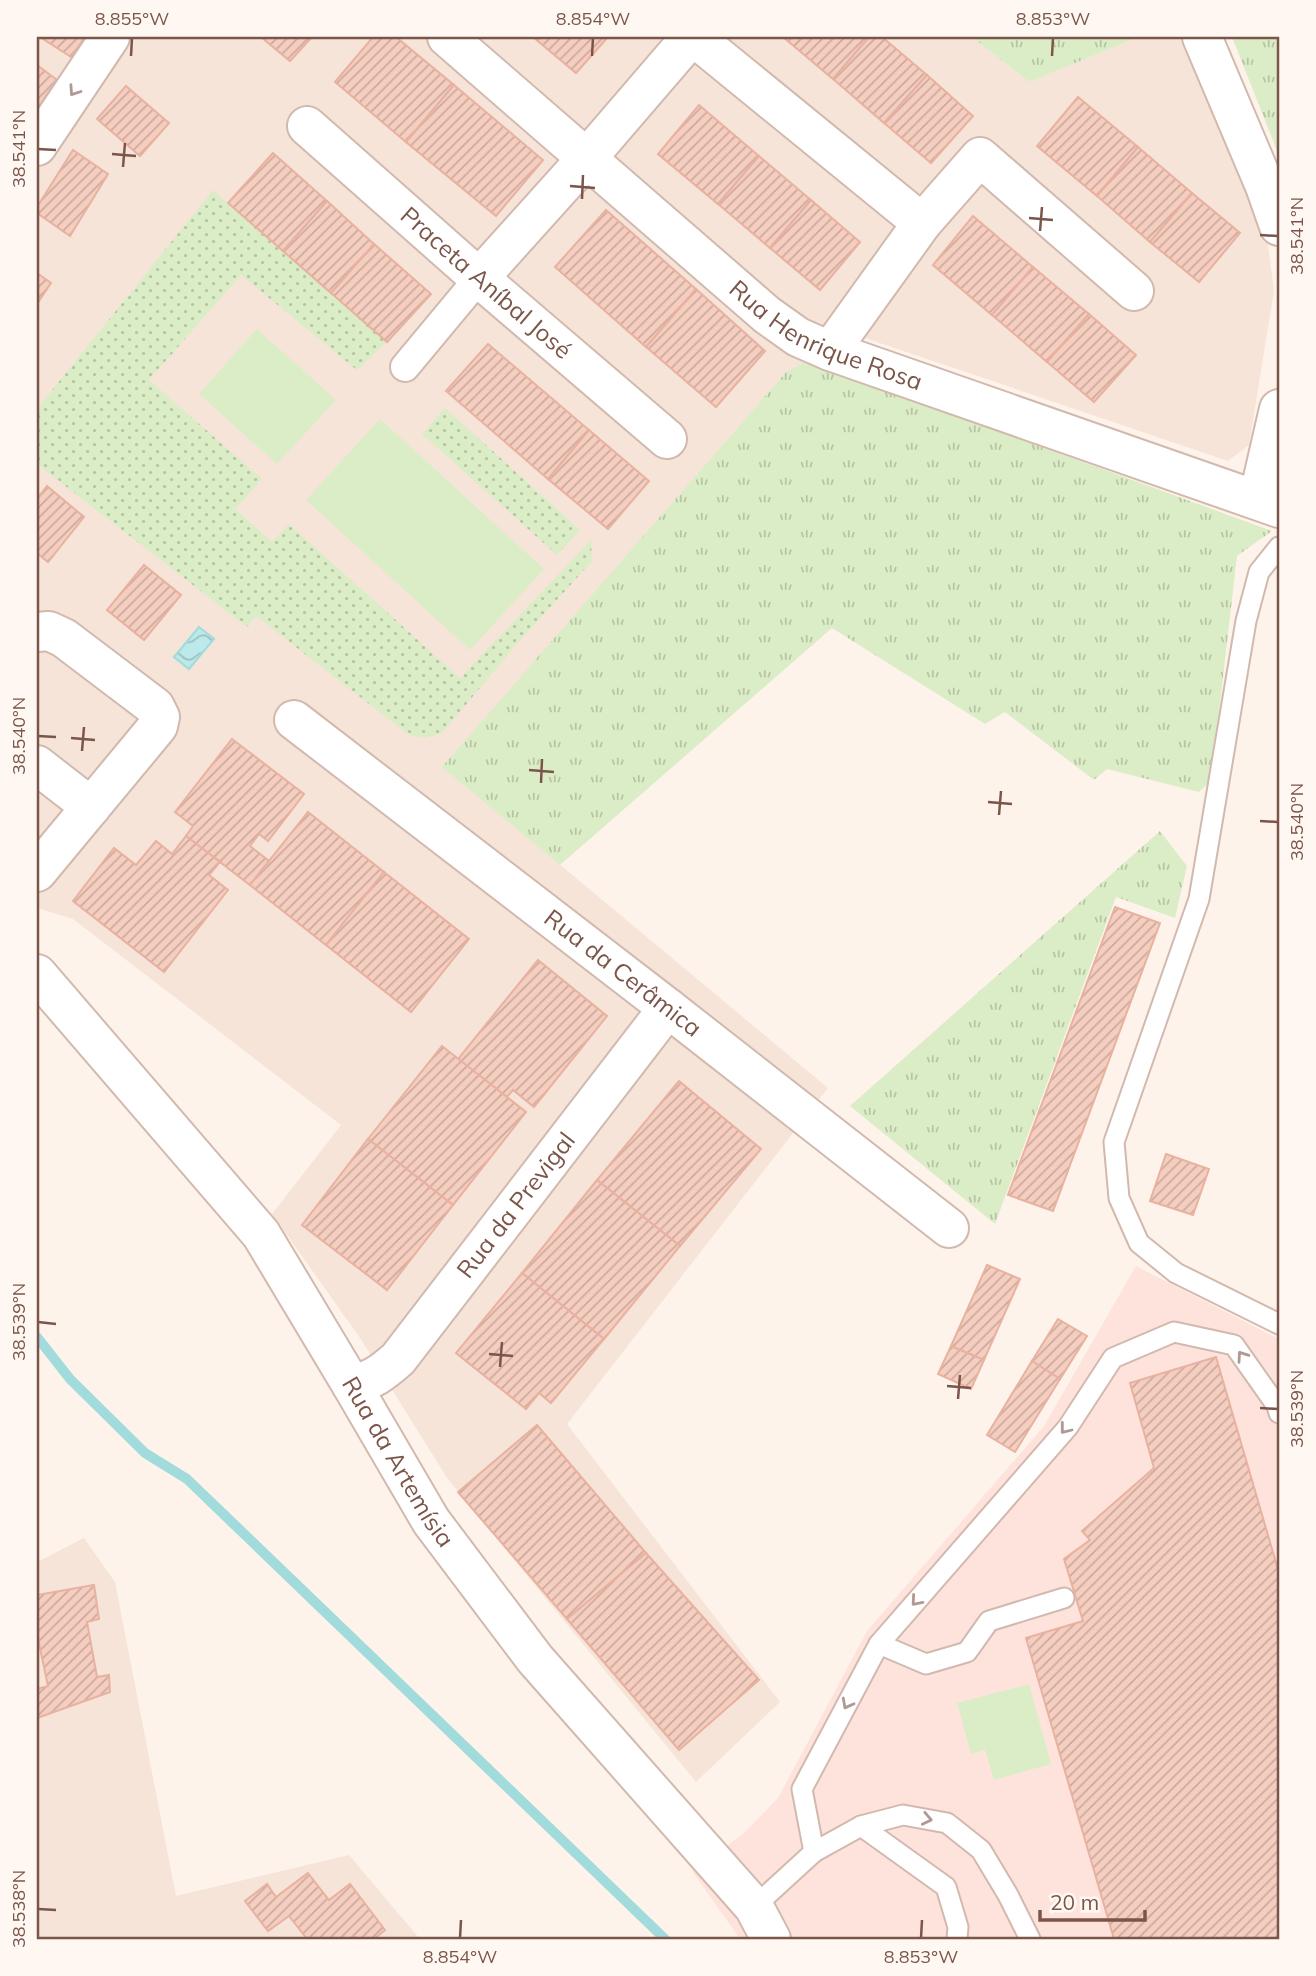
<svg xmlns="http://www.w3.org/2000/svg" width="1316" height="1976" font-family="Mulish,sans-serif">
  <defs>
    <pattern id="grass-tufts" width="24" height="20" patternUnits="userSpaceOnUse" patternTransform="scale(1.75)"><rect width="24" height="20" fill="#dbedc6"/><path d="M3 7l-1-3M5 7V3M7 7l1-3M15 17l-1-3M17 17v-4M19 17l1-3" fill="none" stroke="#b7c3a3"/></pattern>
    <pattern id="garden-dots" width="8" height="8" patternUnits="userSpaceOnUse" patternTransform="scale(1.75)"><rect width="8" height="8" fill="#dbedc6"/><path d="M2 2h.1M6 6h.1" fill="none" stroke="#b7c3a3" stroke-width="1.8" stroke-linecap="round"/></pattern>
    <pattern id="water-waves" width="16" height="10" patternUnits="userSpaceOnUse" patternTransform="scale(1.75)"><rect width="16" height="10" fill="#bce9ea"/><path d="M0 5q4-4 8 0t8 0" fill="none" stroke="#9ec0c0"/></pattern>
    <pattern id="building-hatch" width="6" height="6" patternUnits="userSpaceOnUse" patternTransform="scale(1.75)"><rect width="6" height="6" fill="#f5cec0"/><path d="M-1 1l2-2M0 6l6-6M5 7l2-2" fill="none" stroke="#cbaa9e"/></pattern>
  </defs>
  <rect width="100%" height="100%" fill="#fef3ea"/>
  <g fill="#f6e4d8">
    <path d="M37,37H972L1029,82L1139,37H1181L1265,221L1274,291L1249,445L1228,461L859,336L786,372L443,767L828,1088L567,1424L780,1702L696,1782L447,1478L360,1338L272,1214L341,1125L73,919L37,908Z"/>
    <path d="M84,1538L115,1582L176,1896L349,1855L420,1939H37V1562Z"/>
  </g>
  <path fill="#fee3dd" d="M1136,1266L1279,1339V1939H740L692,1871L743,1834L778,1798L867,1631L1044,1426Z"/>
  <g fill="url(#grass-tufts)">
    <path d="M972,37H1139L1029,82Z"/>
    <path d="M1232,37H1279V156Z"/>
    <path d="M807,361L1272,531L1237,556L1211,781L1199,792L1107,769L1094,780L1005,712L985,724L832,628L560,865L442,767L786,372Z"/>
    <path d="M1160,831L1187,866L1175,918L1116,897L995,1224L850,1106Z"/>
  </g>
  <g fill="#dbedc6">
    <path d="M257,329L336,400L277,464L199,394Z"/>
    <path d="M380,419L544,569L470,650L306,500Z"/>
    <path d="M1029,1684L1051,1764L994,1780L985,1750L971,1754L957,1703Z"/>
  </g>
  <g fill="url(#garden-dots)">
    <path d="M213,190L387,342L357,370L241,275L149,380L262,479L235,509L272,542L289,524L460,678L591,540L592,561L516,645L442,733L426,738L409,735L256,616L247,627L37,464V409Z"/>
    <path d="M445,408L580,530L557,555L422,434Z"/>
  </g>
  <path fill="url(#water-waves)" stroke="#a1dbdc" stroke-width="2" d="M199,627L214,639L189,669L174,657Z"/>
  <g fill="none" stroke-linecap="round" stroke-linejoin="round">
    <path stroke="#a1dbdc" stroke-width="10" d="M37,1337L70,1379L145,1453L187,1479L665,1939"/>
  </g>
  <g fill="url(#building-hatch)" stroke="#e9b19f" stroke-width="2">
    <path d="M40,37H85L71,57Z"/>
    <path d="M261,37H312L290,61Z"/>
    <path d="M373,37H396L454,85L406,142L335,82Z"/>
    <path d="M533,37H608L576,73Z"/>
    <path d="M783,37H869L833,79Z"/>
    <path d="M869,37H882L927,75L884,123L833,79Z"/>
    <path d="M37,65L57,80L37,109Z"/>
    <path d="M927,75L973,116L931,163L884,123Z"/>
    <path d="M454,85L543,160L496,216L406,142Z"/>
    <path d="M126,86L169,123L140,156L97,119Z"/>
    <path d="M1078,97L1138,147L1097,196L1037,146Z"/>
    <path d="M699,105L759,156L718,204L658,154Z"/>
    <path d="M1138,147L1192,193L1150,242L1097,196Z"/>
    <path d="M73,150L108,174L70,236L37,213V207Z"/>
    <path d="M273,153L327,201L283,251L228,203Z"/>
    <path d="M759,156L811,200L770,248L718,204Z"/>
    <path d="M1192,193L1240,233L1199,282L1150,242Z"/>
    <path d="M811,200L860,242L820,290L770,248Z"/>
    <path d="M327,201L374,244L331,293L283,251Z"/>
    <path d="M606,210L696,289L646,347L555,267Z"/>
    <path d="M973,216L1033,267L992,315L933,265Z"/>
    <path d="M374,244L431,294L387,342L331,293Z"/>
    <path d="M1033,267L1089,314L1047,362L992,315Z"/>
    <path d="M37,273L51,283L37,304Z"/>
    <path d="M696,289L765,351L716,407L646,347Z"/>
    <path d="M1089,314L1136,355L1094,402L1047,362Z"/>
    <path d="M488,344L589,430L548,479L446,391Z"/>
    <path d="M589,430L649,481L608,529L548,479Z"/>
    <path d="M47,486L84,517L48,562L37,553V499Z"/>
    <path d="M144,565L181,595L144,640L107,610Z"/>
    <path d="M232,739L304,794L268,841L259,834L250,846L269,861L250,885L186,836L193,826L175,812Z"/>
    <path d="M308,812L384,872L326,945L250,885Z"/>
    <path d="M186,836L220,862L209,875L228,890L164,972L73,901L114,848L136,865L156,841L172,854Z"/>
    <path d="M384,872L469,939L411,1012L326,945Z"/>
    <path d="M1115,907L1160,923L1053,1211L1008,1195Z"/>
    <path d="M538,960L607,1016L534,1107L513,1090L507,1097L458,1059Z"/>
    <path d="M442,1046L526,1112L453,1205L368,1139Z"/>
    <path d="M679,1081L761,1149L680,1246L597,1180Z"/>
    <path d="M368,1139L453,1205L387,1290L302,1225Z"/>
    <path d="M1166,1154L1209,1169L1193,1215L1150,1201Z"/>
    <path d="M597,1180L680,1246L604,1339L522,1273Z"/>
    <path d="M987,1265L1020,1279L984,1360L951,1346Z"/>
    <path d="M522,1273L604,1339L551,1403L539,1393L526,1409L456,1353Z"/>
    <path d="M1058,1319L1087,1336L1060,1379L1032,1361Z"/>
    <path d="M951,1346L984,1360L971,1389L938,1374Z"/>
    <path d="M1216,1357L1279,1573V1939H1114L1026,1638L1083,1621L1064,1559L1090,1540L1082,1531L1154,1468L1130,1383Z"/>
    <path d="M1032,1361L1060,1379L1015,1452L987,1435Z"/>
    <path d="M537,1425L646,1553L567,1619L458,1492Z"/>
    <path d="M646,1553L759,1680L679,1750L567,1619Z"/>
    <path d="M94,1585L99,1619L87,1622L97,1677L109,1675L110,1692L37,1718V1689L48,1686L37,1634V1595Z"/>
    <path d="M308,1873L329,1900L350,1884L385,1930L374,1939H356L354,1936L350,1939H307L289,1916L268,1931L245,1901L267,1884L276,1897Z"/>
  </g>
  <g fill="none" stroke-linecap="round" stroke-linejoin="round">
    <g stroke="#d2b9ae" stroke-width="23">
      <g id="service">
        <path d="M1279,547L1259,572L1246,621L1199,899L1114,1142L1119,1198L1139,1243L1176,1273L1279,1324"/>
        <path d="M879,1644L926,1664L967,1652L989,1621L1064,1598"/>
        <path d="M861,1826L946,1887L958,1927L957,1939"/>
        <path d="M814,1852L802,1789L879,1644L1068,1427L1113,1358L1174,1332L1234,1345L1277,1406L1279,1413"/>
        <path d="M754,1907L814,1852L861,1826L903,1815L947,1823L981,1850L1008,1895L1030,1939"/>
      </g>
    </g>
    <g stroke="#d2b9ae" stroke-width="32">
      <path id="pedestrian" d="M405,367L479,278"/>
    </g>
    <g stroke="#d2b9ae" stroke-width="42">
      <g id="minor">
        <path id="s1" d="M447,37L767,315L798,337L830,351L1279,508"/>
        <path d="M694,37L922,223"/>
        <path d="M1202,37L1265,186L1279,226"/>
        <path id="s2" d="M307,126L479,278L667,439"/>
        <path d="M37,146L110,37"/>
        <path d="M479,278L587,158L691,37"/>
        <path d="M830,351L922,223L980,157L1134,291"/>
        <path d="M1258,500L1279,409"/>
        <path d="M37,632L49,631L64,638L155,707L160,717L158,726L37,872"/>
        <path id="s3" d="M294,720L668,1008L949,1228"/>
        <path d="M37,765L91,807"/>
        <path id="s4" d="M37,974L261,1234L351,1384L431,1521L535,1659L754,1907L771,1939"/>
        <path id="s5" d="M351,1384C371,1382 383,1372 398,1359L668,1008"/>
      </g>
    </g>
    <use href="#service" stroke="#fff" stroke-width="19"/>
    <use href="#pedestrian" stroke="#fff" stroke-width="28"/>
    <use href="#minor" stroke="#fff" stroke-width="38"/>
  </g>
  <defs><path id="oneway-chevron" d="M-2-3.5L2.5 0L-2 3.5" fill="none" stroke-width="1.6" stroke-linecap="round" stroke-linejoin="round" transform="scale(1.75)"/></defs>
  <g stroke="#b09992">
    <use href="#oneway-chevron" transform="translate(74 91) rotate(124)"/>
    <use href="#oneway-chevron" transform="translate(1242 1356) rotate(-125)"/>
    <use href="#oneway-chevron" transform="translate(1065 1429) rotate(128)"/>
    <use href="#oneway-chevron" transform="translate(916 1601) rotate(131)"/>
    <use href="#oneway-chevron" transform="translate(847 1704) rotate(118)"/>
    <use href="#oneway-chevron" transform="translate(927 1819) rotate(12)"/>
  </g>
  <path fill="none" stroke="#7b554a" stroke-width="2.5" d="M131,56L132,38M592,56L593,38M1052,56L1053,38M38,149L56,150M112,154L136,156M123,167L125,143M570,186L595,188M582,199L583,175M1029,218L1053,220M1040,231L1042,207M1260,235L1278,236M38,736L56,737M71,738L95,740M82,751L84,727M529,770L554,772M541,783L542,759M988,802L1012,804M999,815L1001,791M1260,821L1278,822M38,1322L56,1324M489,1354L513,1356M500,1367L502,1342M947,1386L971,1388M958,1399L960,1375M1260,1408L1278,1409M38,1909L56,1910M460,1938L461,1920M921,1938L922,1920"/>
  <g text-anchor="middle" stroke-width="5" stroke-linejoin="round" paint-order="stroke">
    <g font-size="24" fill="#7b554a" stroke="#fff8f2">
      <text dy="8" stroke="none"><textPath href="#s2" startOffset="238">Praceta Aníbal José</textPath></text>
      <text dy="8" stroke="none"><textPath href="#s1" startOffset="486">Rua Henrique Rosa</textPath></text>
      <text dy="8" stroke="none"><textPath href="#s3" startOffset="415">Rua da Cerâmica</textPath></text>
      <text dy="8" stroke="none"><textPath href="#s5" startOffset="248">Rua da Previgal</textPath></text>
      <text dy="8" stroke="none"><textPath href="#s4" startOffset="609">Rua da Artemísia</textPath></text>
    </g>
  </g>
  <rect width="1316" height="1976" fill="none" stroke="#fff8f2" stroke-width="77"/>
  <path d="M1040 1910v10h105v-10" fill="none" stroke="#7b554a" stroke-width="3.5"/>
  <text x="1050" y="1910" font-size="21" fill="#7b554a" stroke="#fff8f2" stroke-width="5" paint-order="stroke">20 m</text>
  <rect x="38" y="38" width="1240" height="1900" fill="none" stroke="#7b554a" stroke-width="2.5"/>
  <g font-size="18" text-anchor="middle" fill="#7b554a">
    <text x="132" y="25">8.855°W</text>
    <text x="593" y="25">8.854°W</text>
    <text x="1053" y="25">8.853°W</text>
    <text transform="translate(19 149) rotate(-90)" y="6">38.541°N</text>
    <text transform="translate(1297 236) rotate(-90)" y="6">38.541°N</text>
    <text transform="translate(19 736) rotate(-90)" y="6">38.540°N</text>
    <text transform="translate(1297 822) rotate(-90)" y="6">38.540°N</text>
    <text transform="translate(19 1322) rotate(-90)" y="6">38.539°N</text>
    <text transform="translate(1297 1409) rotate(-90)" y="6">38.539°N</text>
    <text transform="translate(19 1909) rotate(-90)" y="6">38.538°N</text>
    <text x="460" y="1963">8.854°W</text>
    <text x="921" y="1963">8.853°W</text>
  </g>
</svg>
